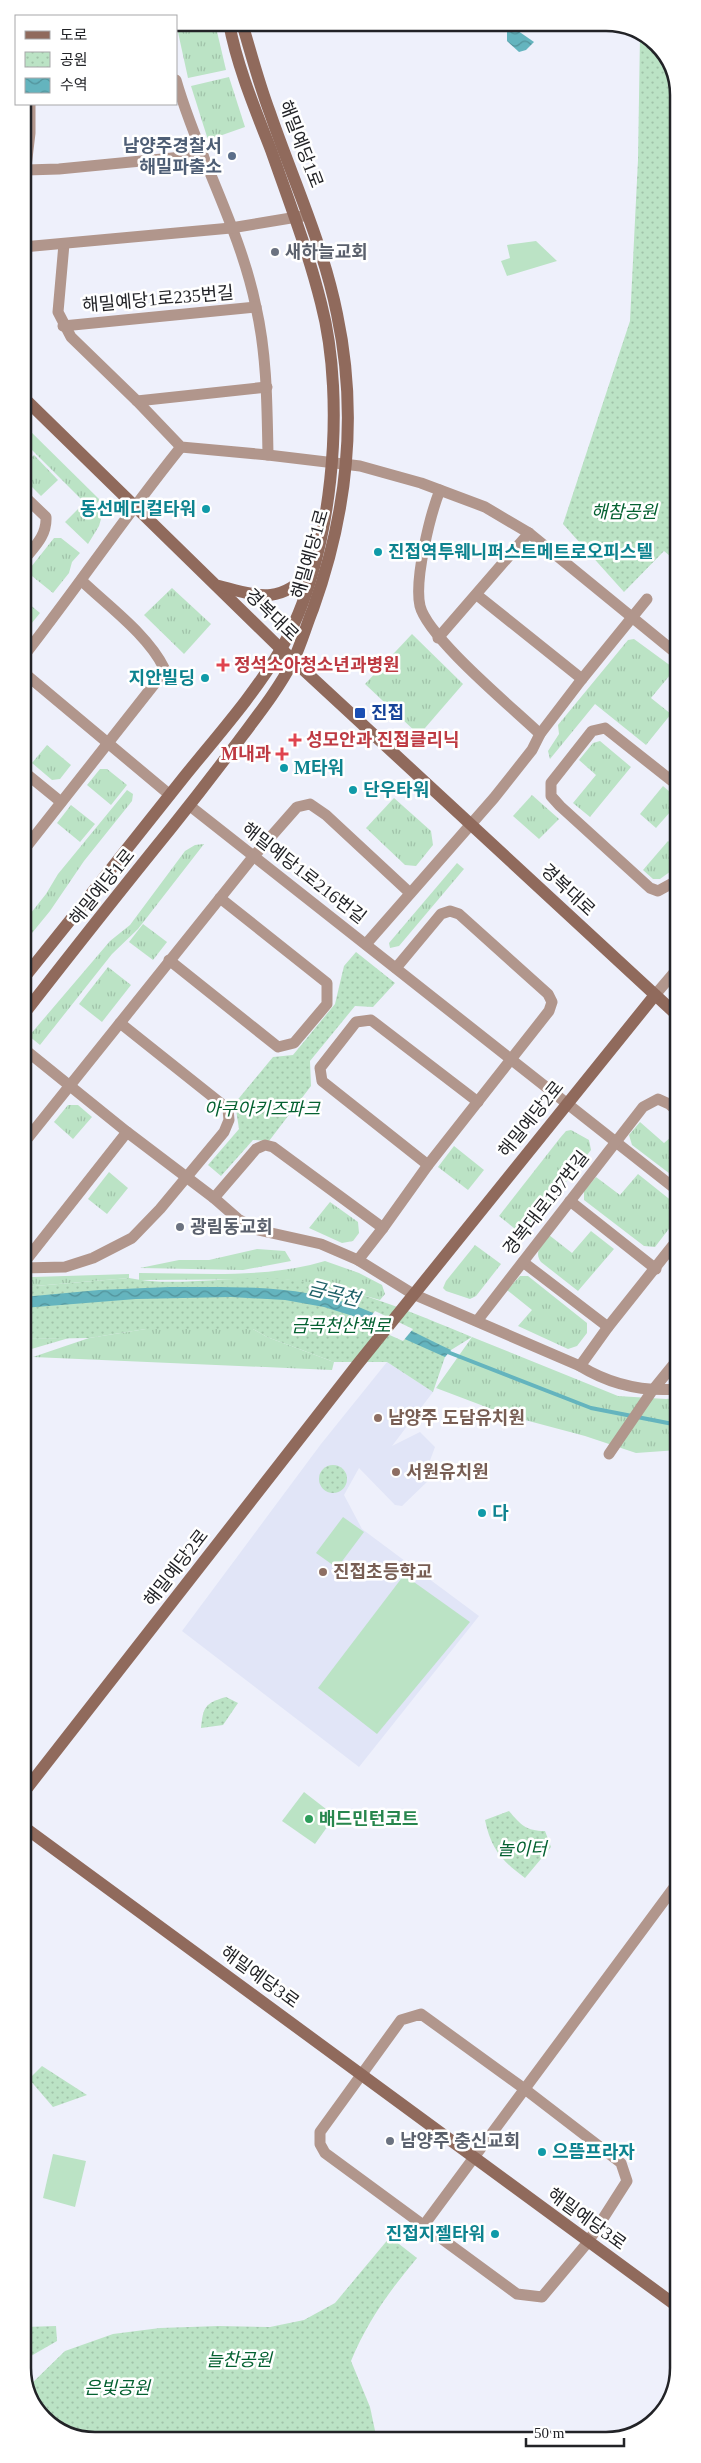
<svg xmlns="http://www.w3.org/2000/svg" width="701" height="2463" font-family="'Times New Roman','Noto Sans KR',serif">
  <defs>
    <pattern id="grass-tufts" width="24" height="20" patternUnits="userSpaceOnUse" patternTransform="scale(1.25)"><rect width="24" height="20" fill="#bbe3c5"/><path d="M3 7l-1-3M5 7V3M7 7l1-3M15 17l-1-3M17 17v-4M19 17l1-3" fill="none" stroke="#a0c2a9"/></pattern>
    <pattern id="park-dots" width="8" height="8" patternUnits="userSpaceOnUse" patternTransform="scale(1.25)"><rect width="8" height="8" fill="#bbe3c5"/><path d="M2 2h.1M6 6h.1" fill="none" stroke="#a0c2a9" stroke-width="1.8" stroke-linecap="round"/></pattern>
    <pattern id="water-waves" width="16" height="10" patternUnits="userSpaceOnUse" patternTransform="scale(1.25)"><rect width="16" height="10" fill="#64b4be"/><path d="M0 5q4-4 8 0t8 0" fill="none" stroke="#52929a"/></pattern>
  </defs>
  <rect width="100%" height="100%" fill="#eef0fb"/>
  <path fill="#e1e5f7" d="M387,1362L433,1392L392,1446L420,1432L435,1447L428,1466L429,1480L402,1506L395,1505L359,1468L344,1495L362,1529L479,1616L359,1767L182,1631L321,1444Z"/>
  <g fill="url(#grass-tufts)">
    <path d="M176,23H215L226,70L188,78Z"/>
    <path d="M229,77L245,127L208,140L191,86Z"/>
    <path d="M23,424L100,500L91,509L23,441Z"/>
    <path d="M34,455L58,480L41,496L23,478V466Z"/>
    <path d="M81,506L92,516L100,509L103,512L99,526L88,544L65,522Z"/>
    <path d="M54,538H61L80,553L72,562L69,573L53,593L27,572Z"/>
    <path d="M172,588L211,624L184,654L144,615Z"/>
    <path d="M23,599L40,613L23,634Z"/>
    <path d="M412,634L463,684L419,735L365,684Z"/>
    <path d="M634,639L675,669L651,698L671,714L646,745L595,704L550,759L548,751L559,734L558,725L628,640Z"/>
    <path d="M600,741L631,767L590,817L573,803L596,775L579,760L593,743Z"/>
    <path d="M47,745L71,765L60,779L52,780L32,763Z"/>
    <path d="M100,769H107L127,785L111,805L87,785Z"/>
    <path d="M663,786L677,798L678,803L656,828L640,814Z"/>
    <path d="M127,790L133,794L132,801L84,861L50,911L23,944V923L46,894L58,874Z"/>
    <path d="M532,795L559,819L539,839L513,816Z"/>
    <path d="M394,798L431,831L433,845L416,866L405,865L366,828Z"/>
    <path d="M71,805L95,824L80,842L57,823Z"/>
    <path d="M668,841L678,849V866L660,879H653L643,870Z"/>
    <path d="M204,844L138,929L112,954L40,1045L29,1036L110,941L130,925L185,851L195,845Z"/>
    <path d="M457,863L464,869L399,946L390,948L389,943Z"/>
    <path d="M143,924L167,942L153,960L129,942Z"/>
    <path d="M108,967L131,985L102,1022L79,1004Z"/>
    <path d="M68,1105H78L92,1117L73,1139L54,1122Z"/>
    <path d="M640,1122L664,1143L678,1131V1180L632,1145L629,1135Z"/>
    <path d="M571,1130L589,1140L591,1150L524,1236L499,1216L560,1138L566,1131Z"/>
    <path d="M454,1146L484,1170L468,1190L438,1167Z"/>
    <path d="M109,1172L128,1188L107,1214L88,1199Z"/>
    <path d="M638,1174L678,1206V1217L655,1247L644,1246L584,1200V1191L596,1177L620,1195Z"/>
    <path d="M330,1202L358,1222L359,1233L353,1241L342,1243L309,1228Z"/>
    <path d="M591,1231L614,1249L578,1291L541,1262C533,1251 543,1244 549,1235L572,1253Z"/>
    <path d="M475,1245L501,1264L476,1296L470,1299L446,1291L443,1288L446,1281Z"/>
    <path d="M257,1249L285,1251L291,1261L243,1270L140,1268L179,1260H209Z"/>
    <path d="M325,1261L359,1273L382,1285L385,1294L380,1300L327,1285L283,1279L139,1280V1273C201,1273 265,1279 325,1261Z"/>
    <path d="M129,1274V1278L23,1287V1278L33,1277Z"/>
    <path d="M520,1276H528L587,1323V1333L577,1346L568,1349L518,1326L532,1310L507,1290Z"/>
    <path d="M146,1329H253L267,1337L334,1362L332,1370L33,1357L89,1338Z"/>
    <path d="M472,1337L618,1396L666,1399L678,1398V1450L636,1453L585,1436L510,1416L436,1388Z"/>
    <path d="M69,1338L28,1350L23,1356V1339Z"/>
  </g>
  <g fill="url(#park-dots)">
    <path d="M640,35L654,41L677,81V562L664,551L624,592L563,524L630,321L638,160Z"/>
    <path d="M356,952L395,983L373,1007L355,1006L310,1061L311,1086L269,1141L253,1140L221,1176L208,1165L239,1129L235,1103L273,1057L293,1055L335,1004L344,966Z"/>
    <path d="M129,1278C175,1288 236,1275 285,1279C351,1285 411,1312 472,1337L451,1350L445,1357L433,1392L387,1362H334L267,1337L253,1329H146L89,1338L23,1339V1287Z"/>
    <circle cx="333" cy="1479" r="14"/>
    <path d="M226,1697L238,1703L223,1725L201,1728C203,1707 205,1703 226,1697Z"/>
    <path d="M509,1811C521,1825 526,1831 545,1831L551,1847L525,1878C502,1861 491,1849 485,1820Z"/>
    <path d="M42,2066L87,2095L53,2107L29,2079Z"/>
    <path d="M390,2237L417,2258C390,2290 367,2322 351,2361L370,2407L377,2440H90L47,2422L27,2388L65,2351L113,2334L160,2328L219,2326L270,2327L304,2320L335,2303Z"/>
    <path d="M56,2326L57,2341L24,2360V2327Z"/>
  </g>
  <g fill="#bbe3c5">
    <path d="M536,241L557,261L507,276L501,261L510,258L507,245Z"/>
    <path d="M343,1517L364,1532L337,1568L316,1553Z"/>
    <path d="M404,1575L470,1622L377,1734L318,1688Z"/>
    <path d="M304,1792L335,1816L315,1844L282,1821Z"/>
    <path d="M53,2154L86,2161L75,2207L43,2198Z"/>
  </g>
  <g fill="url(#water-waves)">
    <path d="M511,26L534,42L526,50L519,52L507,41V32Z"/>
    <path d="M169,1287C233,1287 301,1284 361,1308C392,1320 421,1336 451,1350L445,1357L353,1316L324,1307L285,1300L231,1297L136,1299L23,1308V1297L99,1290Z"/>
  </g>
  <path fill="#eef0fb" d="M375,1311L413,1329L403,1341L365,1324Z"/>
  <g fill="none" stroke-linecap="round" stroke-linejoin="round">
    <path stroke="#64b4be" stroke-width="4" d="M445,1351L591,1408L678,1425"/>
    <g stroke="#b1968c" stroke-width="11">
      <path d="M176,80C198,157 240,228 256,307C267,355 267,405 268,455"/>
      <path d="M26,170L59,169L203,155"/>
      <path d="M23,192L30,133V104"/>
      <path d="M64,244L58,312L71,337L137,401L181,447L268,455L360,466L421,483L485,507L529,533L677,654"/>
      <path d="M23,247L231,228L303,216"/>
      <path d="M63,326L256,307"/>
      <path d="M137,401L267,387"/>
      <path d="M440,490C430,515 414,580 420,606C428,638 513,708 540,734"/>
      <path d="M23,495L46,517C47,536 34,547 23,561"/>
      <path d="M477,595L582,679"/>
      <path d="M438,638L529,533"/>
      <path d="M23,657C77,588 126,515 181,447"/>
      <path d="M23,672L170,795"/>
      <path d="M23,771L61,802"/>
      <path d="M677,785L605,728L592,731L551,783V796L560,806L650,888L658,891L678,880"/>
      <path d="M190,806L678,1191"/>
      <path d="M23,851L156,682L164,668C148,635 108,606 82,581"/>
      <path d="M366,944L494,798L532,750L540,734L582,679L647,599"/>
      <path d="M169,960L278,1047L294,1043L327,1004V983L220,898"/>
      <path d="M655,995L678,968"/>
      <path d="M23,1048L127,1132L214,1198L238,1219L258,1230L321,1244L358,1260L413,1294L580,1366C611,1385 642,1392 678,1389"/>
      <path d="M23,1144L253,857L297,807L310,804L326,815L410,893"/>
      <path d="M428,1165L322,1081L320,1068L356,1022L371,1020L478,1102"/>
      <path d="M214,1198L256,1149L265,1145L273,1147L383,1228L358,1260"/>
      <path d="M570,1201L656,1269"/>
      <path d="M383,1228L428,1165L549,1011L552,1002L548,994L459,914L450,911L441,914L396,968"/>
      <path d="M523,1262L608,1327"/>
      <path d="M23,1264L127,1132"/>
      <path d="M23,1268L65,1267L93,1258L132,1238L160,1209L224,1132L229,1120L228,1109L120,1023"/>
      <path d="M477,1321L643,1107L658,1099L669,1104L678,1112"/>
      <path d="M580,1366L608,1327L678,1239"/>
      <path d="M609,1454L652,1391L678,1359"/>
      <path d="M421,2014L526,2090L621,2163L627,2181L588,2242L542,2297L517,2294L325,2153L320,2144V2132L401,2020Z"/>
      <path d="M424,2225L678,1882"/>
    </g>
    <g stroke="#906a5c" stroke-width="12">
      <path d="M23,397L281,649L678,1016"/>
      <path d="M219,586C258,596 279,605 310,572"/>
      <path d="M23,979C77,912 130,845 184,777C217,736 254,695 281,649C333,561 347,401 321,303C308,251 289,201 271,150C255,109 237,66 229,23"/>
      <path d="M23,1015C72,952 121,890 172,827C196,797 220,766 243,735C261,711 279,688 293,661C301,645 306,626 313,609C347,514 358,413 337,314C323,244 293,180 270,113C259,84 251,53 242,23"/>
      <path d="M24,1792L357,1365L655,995"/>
      <path d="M24,1827L678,2307"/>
    </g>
  </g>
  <circle fill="#5c6f8a" stroke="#fff" stroke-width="2" cx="232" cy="156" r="5"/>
  <g fill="#6b7280" stroke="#fff" stroke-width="2">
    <circle cx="275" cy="252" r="5"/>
    <circle cx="180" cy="1227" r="5"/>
    <circle cx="390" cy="2141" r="5"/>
  </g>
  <g fill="#0f9aa8" stroke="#fff" stroke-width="2">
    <circle cx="206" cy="509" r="5"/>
    <circle cx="378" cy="552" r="5"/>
    <circle cx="205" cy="678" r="5"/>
    <circle cx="284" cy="768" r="5"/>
    <circle cx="353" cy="790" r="5"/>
    <circle cx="482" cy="1513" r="5"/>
    <circle cx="542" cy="2152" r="5"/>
    <circle cx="495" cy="2234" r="5"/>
  </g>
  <g fill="#e0444e" stroke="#fff" stroke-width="2">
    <path d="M220.5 657.5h5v5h5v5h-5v5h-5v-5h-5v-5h5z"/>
    <path d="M292.5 732.5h5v5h5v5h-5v5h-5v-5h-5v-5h5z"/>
    <path d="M279.5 746.5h5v5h5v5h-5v5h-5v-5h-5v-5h5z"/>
  </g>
  <rect fill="#1a4fb4" stroke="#fff" stroke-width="2" x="354" y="707" width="12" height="12" rx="2.5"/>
  <g fill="#8d6e63" stroke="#fff" stroke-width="2">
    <circle cx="378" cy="1418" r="5"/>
    <circle cx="396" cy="1472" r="5"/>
    <circle cx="323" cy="1572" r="5"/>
  </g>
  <circle fill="#2e9e5b" stroke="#fff" stroke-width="2" cx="309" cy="1819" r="5"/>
  <g text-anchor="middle" stroke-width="5" stroke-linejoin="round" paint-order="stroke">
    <g font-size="18" fill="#222327" stroke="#fff">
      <text transform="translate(301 144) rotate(69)" y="6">해밀예당1로</text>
      <text transform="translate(158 299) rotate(-5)" y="6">해밀예당1로235번길</text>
      <text transform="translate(310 554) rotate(-74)" y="6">해밀예당1로</text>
      <text transform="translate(272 615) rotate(44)" y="6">경복대로</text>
      <text transform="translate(304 873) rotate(38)" y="6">해밀예당1로216번길</text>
      <text transform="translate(102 887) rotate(-51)" y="6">해밀예당1로</text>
      <text transform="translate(568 890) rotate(43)" y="6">경복대로</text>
      <text transform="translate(531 1119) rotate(-51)" y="6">해밀예당2로</text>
      <text transform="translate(546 1203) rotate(-52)" y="6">경복대로197번길</text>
      <text transform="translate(176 1568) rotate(-52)" y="6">해밀예당2로</text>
      <text transform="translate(260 1977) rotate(36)" y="6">해밀예당3로</text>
      <text transform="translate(587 2219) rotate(36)" y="6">해밀예당3로</text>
    </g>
    <g font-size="18" font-weight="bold" fill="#4e5e75" stroke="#fff" text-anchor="end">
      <text x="222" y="152">남양주경찰서<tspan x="222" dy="21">해밀파출소</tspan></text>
    </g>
    <g font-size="18" font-weight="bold" fill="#5b616d" stroke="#fff" text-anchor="start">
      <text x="285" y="258">새하늘교회</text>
      <text x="190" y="1233">광림동교회</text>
      <text x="400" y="2147">남양주 충신교회</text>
    </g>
    <g font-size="18" font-weight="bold" fill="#0d838f" stroke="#fff" text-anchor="start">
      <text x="196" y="515" text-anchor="end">동선메디컬타워</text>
      <text x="388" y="558">진접역투웨니퍼스트메트로오피스텔</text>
      <text x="195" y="684" text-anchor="end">지안빌딩</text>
      <text x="294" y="774">M타워</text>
      <text x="363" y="796">단우타워</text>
      <text x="492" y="1519">다</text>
      <text x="552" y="2158">으뜸프라자</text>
      <text x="485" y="2240" text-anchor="end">진접지젤타워</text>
    </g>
    <g font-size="18" font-style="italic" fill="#046131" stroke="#fff">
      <text x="624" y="518">해참공원</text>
      <text x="262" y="1115">아쿠아키즈파크</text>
      <text x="341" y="1332">금곡천산책로</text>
      <text x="522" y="1855">놀이터</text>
      <text x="239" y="2366">늘찬공원</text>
      <text x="117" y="2394">은빛공원</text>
    </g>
    <g font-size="18" font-weight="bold" fill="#be3a42" stroke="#fff" text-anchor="start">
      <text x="234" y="671">정석소아청소년과병원</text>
      <text x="306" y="746">성모안과 진접클리닉</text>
      <text x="271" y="760" text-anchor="end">M내과</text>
    </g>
    <g font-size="18" font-weight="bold" fill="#164399" stroke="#fff" text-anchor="start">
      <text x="371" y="719">진접</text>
    </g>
    <g font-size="18" font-weight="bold" fill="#785e54" stroke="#fff" text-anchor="start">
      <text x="388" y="1424">남양주 도담유치원</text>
      <text x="406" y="1478">서원유치원</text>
      <text x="333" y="1578">진접초등학교</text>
    </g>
    <g font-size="18" font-weight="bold" fill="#27864d" stroke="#fff" text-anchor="start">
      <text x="319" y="1825">배드민턴코트</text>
    </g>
    <g font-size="19" font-style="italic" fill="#1f6168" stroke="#fff">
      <text transform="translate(334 1293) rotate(14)" y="7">금곡천</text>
    </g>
  </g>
  <path d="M0 0H701V2463H0ZM95 31H606A64 64 0 0 1 670 95V2368A64 64 0 0 1 606 2432H95A64 64 0 0 1 31 2368V95A64 64 0 0 1 95 31Z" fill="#fff" fill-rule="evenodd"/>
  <path fill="none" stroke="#222327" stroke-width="2.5" d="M95 31H606A64 64 0 0 1 670 95V2368A64 64 0 0 1 606 2432H95A64 64 0 0 1 31 2368V95A64 64 0 0 1 95 31Z"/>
  <rect x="15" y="15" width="162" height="90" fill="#ffffff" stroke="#a7a7a9"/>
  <rect x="25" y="31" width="25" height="8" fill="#906a5c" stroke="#a7a7a9"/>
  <text x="60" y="40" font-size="15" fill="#222327">도로</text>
  <rect x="25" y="52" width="25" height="15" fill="url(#park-dots)" stroke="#a7a7a9"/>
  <text x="60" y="65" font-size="15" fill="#222327">공원</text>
  <rect x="25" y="78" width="25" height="15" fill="url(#water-waves)" stroke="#a7a7a9"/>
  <text x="60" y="90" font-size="15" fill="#222327">수역</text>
  <path d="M526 2438v8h98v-8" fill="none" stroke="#222327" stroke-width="2.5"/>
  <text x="534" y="2438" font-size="15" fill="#222327" stroke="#ffffff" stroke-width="4" paint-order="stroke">50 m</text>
</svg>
